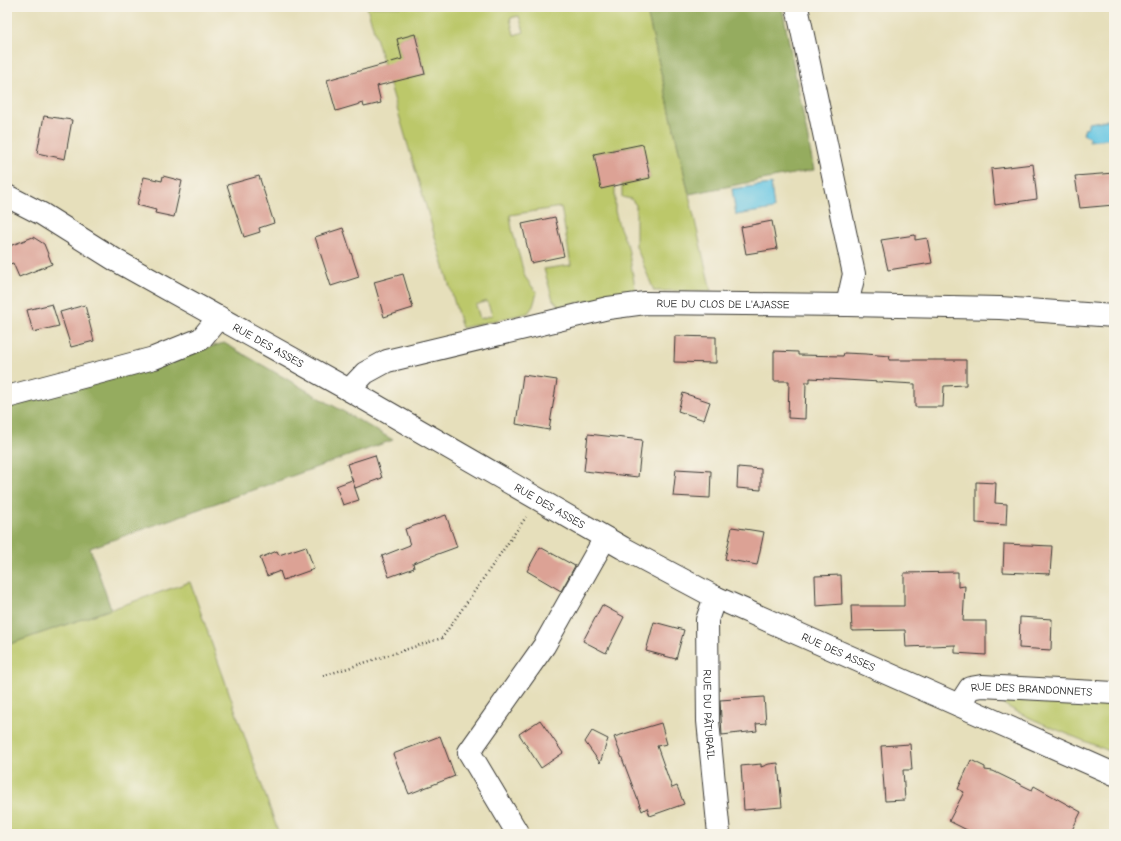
<svg xmlns="http://www.w3.org/2000/svg" width="1121" height="841" font-family="'Comic Neue',sans-serif">
  <rect width="100%" height="100%" fill="#f7f3e8"/>
  <filter id="ink" filterUnits="userSpaceOnUse"><feTurbulence type="fractalNoise" baseFrequency=".025" numOctaves="2"/><feDisplacementMap in="SourceGraphic" scale="8" xChannelSelector="R" yChannelSelector="G"/><feConvolveMatrix kernelMatrix="1 2 1 2 8 2 1 2 1" color-interpolation-filters="sRGB"/></filter>
  <filter id="wash" filterUnits="userSpaceOnUse"><feTurbulence type="fractalNoise" baseFrequency=".012" numOctaves="4" result="noise"/><feDisplacementMap in="SourceGraphic" scale="16" xChannelSelector="R" yChannelSelector="G"/><feGaussianBlur stdDeviation="0.9" result="paint"/><feColorMatrix in="noise" values="0 0 0 0 0 0 0 0 0 0 0 0 0 0 0 0 0 1.4 0 .05"/><feComposite in="paint" operator="in"/></filter>
  <g filter="url(#wash)">
    <rect width="100%" height="100%" fill="#e6dfbb"/>
    <g fill="#bcc86a" stroke="#6c7243" fill-rule="evenodd">
      <path d="M367,7H646L711,291H654L636,246V205L631,199L622,197V184L650,178L642,144L594,154L615,186V211L619,226L628,247L636,293L559,306L553,300L544,269L571,265L561,207L510,215L512,229L525,277L537,293L533,306L528,313L462,328ZM519,16L524,32L514,35L510,18ZM415,34L425,74L407,78L397,39ZM487,301L492,315L480,319L476,305Z"/>
      <path d="M190,582L279,834H7V645Z"/>
      <path d="M1000,694L1114,700V753C1095,745 1006,711 999,700Z"/>
    </g>
    <g fill="#95ac5e" stroke="#58643d">
      <path d="M646,7H782L814,170L689,194Z"/>
      <path d="M224,343L393,440L90,548L111,609L7,645V407Z"/>
    </g>
    <g fill="#65c6e3" stroke="#407180">
      <path d="M1114,119V138L1089,141V137L1083,134L1085,128L1088,127V123Z"/>
      <path d="M771,184L774,209L736,215L732,189Z"/>
    </g>
    <g id="blocks">
      <g fill="#dca295">
        <path d="M415,34L425,74L377,86L381,103L364,107L363,103L336,111L327,80L402,59L397,39Z"/>
        <path d="M44,116L72,120L65,159L37,153Z"/>
        <path d="M643,144L650,178L601,189L594,154Z"/>
        <path d="M1033,164L1037,199L995,205L991,169Z"/>
        <path d="M1114,173V205L1080,208L1075,176Z"/>
        <path d="M163,176L182,181L174,217L155,213L156,210L137,205L144,177L162,181Z"/>
        <path d="M259,176L274,223L259,228L260,232L244,237L227,185Z"/>
        <path d="M555,217L564,256L531,263L522,224Z"/>
        <path d="M772,221L777,249L746,254L741,227Z"/>
        <path d="M343,228L359,277L331,286L315,237Z"/>
        <path d="M915,235V240L927,238L932,263L888,270L881,240Z"/>
        <path d="M33,237L44,244L52,264L19,277L13,263L7,265V247Z"/>
        <path d="M403,274L413,308L384,317L374,282Z"/>
        <path d="M52,304L59,326L33,332L27,310Z"/>
        <path d="M85,305L94,341L71,347L60,312Z"/>
        <path d="M675,336L716,337V363L674,362Z"/>
        <path d="M774,351L798,352V355L843,356L844,353L866,354L890,356L889,360H966V385L944,386L943,407H915V384L810,378V382H806L805,419L788,418L789,381H774Z"/>
        <path d="M523,375L557,380L549,430L516,424Z"/>
        <path d="M683,393L710,402L704,420L678,411Z"/>
        <path d="M588,434L642,440L638,477L584,471Z"/>
        <path d="M375,455L382,478L355,488L347,464Z"/>
        <path d="M738,467L761,469V490L737,488Z"/>
        <path d="M676,469L711,471L710,498L673,496Z"/>
        <path d="M352,480L359,500L343,505L336,486Z"/>
        <path d="M976,482L996,483L995,503L1007,504L1006,525L976,523Z"/>
        <path d="M446,515L457,547L413,563L414,568L389,577L382,556L410,545L405,529Z"/>
        <path d="M732,527L764,532L757,565L725,559Z"/>
        <path d="M1004,544L1052,546L1050,574L1003,572Z"/>
        <path d="M306,546L314,569L283,580L280,571L267,576L260,558L277,551L279,555Z"/>
        <path d="M540,547L575,566L561,591L527,571Z"/>
        <path d="M958,572V587L965,586L963,621H986V655L955,653V645L906,647L905,630L852,631L851,606H904V573Z"/>
        <path d="M841,575L842,604L816,606L815,576Z"/>
        <path d="M602,605L624,617L606,653L583,641Z"/>
        <path d="M1020,617L1052,619L1051,650L1019,648Z"/>
        <path d="M654,622L684,630L676,659L646,651Z"/>
        <path d="M764,697L766,723L756,724L757,731L722,735L720,700Z"/>
        <path d="M540,720L563,753L541,768L519,734Z"/>
        <path d="M661,723L667,744L657,746L672,788L677,786L684,804L650,816L647,808L642,811L614,737Z"/>
        <path d="M592,731L608,739L600,763L585,742Z"/>
        <path d="M440,736L455,776L409,794L393,754Z"/>
        <path d="M910,744L912,770H903L905,800L885,801L881,746Z"/>
        <path d="M971,760L985,767V770L993,771L1032,790L1034,786L1081,812L1070,834H975L949,821L964,792L958,789Z"/>
        <path d="M778,763L782,807L744,810L741,766L761,764V767L769,764Z"/>
      </g>
    </g>
  </g>
  <g filter="url(#ink)">
    <use href="#blocks" fill-opacity="0" stroke="#3a3934" stroke-width="1"/>
    <g fill="none" stroke-linecap="round" stroke-linejoin="round">
      <g stroke="#3a3934" stroke-width="24">
        <g id="minor">
          <path d="M797,7L854,274L847,305"/>
          <path id="s1" d="M7,196L42,214L117,261L349,390L623,548L715,597L1114,774"/>
          <path id="s2" d="M349,390L365,373L387,361L608,308L645,303L847,305L1000,308L1114,316"/>
          <path d="M7,397L154,358L201,339L219,317"/>
          <path id="s3" d="M715,597L707,620L708,721L719,834"/>
          <path id="s4" d="M959,705L970,688L982,686L1114,693"/>
          <path d="M518,834L469,752L544,646L605,538"/>
        </g>
      </g>
      <path stroke="#3a3934" stroke-width="2.5" stroke-dasharray="1 3" stroke-linecap="butt" d="M323,676L442,638L526,517"/>
      <use href="#minor" stroke="#fff" stroke-width="22"/>
    </g>
  </g>
  <g text-anchor="middle" stroke-width="3.5" stroke-linejoin="round" paint-order="stroke">
    <g font-size="11" fill="#1c1c1c" stroke="#f7f3e8">
      <text dy="4" stroke="none"><textPath href="#s2" startOffset="391">RUE DU CLOS DE L'AJASSE</textPath></text>
      <text dy="4" stroke="none"><textPath href="#s1" startOffset="301">RUE DES ASSES</textPath></text>
      <text dy="4" stroke="none"><textPath href="#s1" startOffset="625">RUE DES ASSES</textPath></text>
      <text dy="4" stroke="none"><textPath href="#s1" startOffset="949">RUE DES ASSES</textPath></text>
      <text dy="4" stroke="none"><textPath href="#s4" startOffset="82">RUE DES BRANDONNETS</textPath></text>
      <text dy="4" stroke="none"><textPath href="#s3" startOffset="119">RUE DU PÂTURAIL</textPath></text>
    </g>
  </g>
  <rect width="1121" height="841" fill="none" stroke="#f7f3e8" stroke-width="24"/>
</svg>
